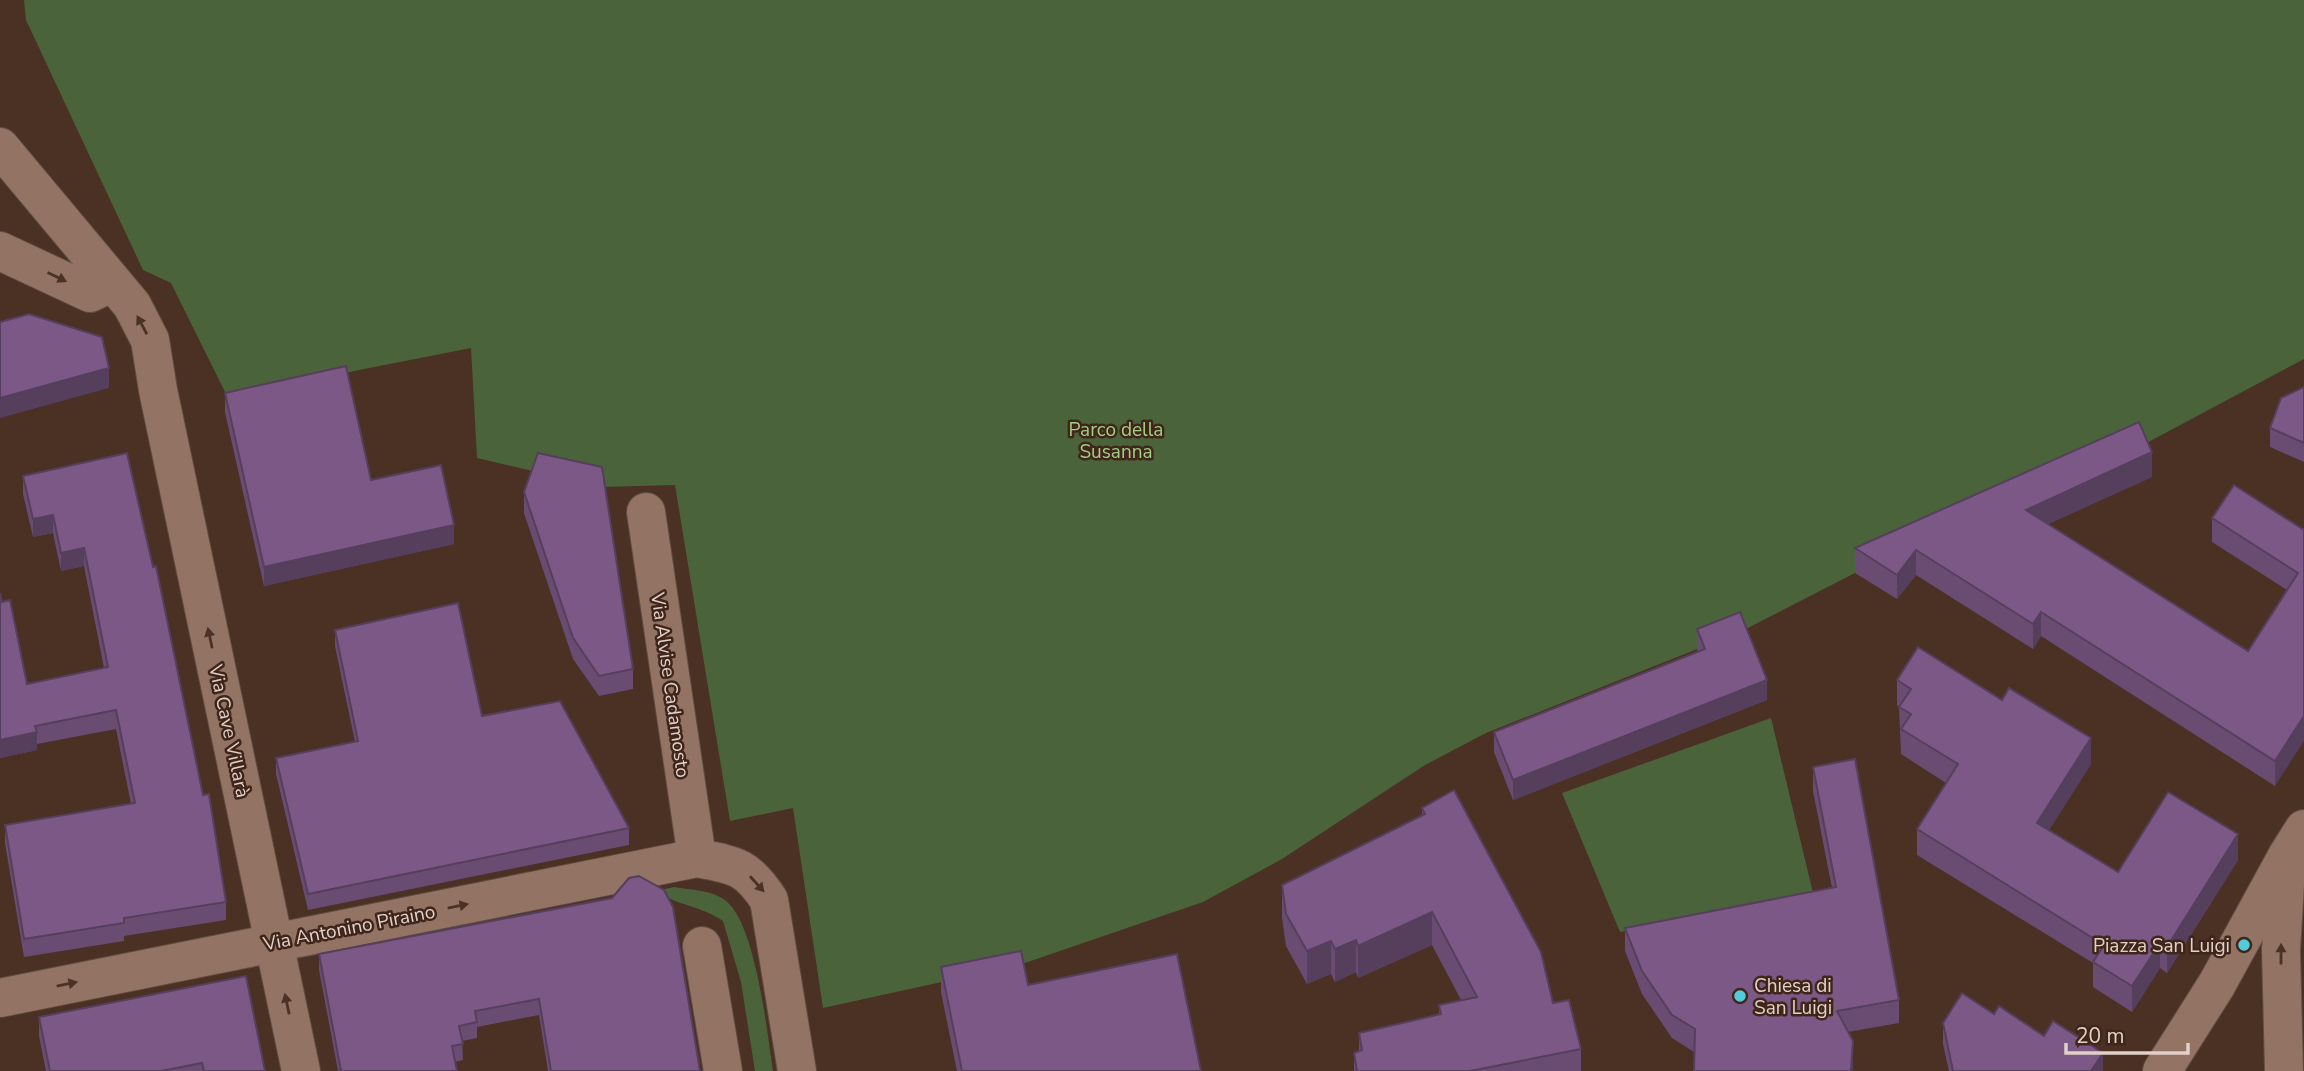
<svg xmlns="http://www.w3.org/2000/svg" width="2304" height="1071" font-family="'Nunito Sans',sans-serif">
  <rect width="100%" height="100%" fill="#4b3024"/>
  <g fill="#4a633b">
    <path d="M24,0H2304V359L2139,447L1855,573L1740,632L1486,733L1425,765L1282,859L1203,902L1019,965L823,1008L793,808L730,821L675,485L602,487L477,458L471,348L227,396L171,283L143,270L26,20Z"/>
    <path d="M1771,718L1814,897L1620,932L1562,793Z"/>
    <path d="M674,887C691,890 713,890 726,901C756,925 767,1032 773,1071H755L741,982L723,921C702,906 672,904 656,891Z"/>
  </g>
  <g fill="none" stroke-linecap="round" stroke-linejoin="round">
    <g stroke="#624c41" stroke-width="40">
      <g id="street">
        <path d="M0,147L132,305L150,340L158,390L301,1071"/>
        <path d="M0,251L90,293L112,282"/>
        <path d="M646,512L697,858"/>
        <path d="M702,946L723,1071"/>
        <path d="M0,998L697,858C735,865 747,866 769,900L797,1071"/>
        <path d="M2162,1071L2217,984L2287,856L2304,829"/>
        <path d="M2284,1071L2281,950L2286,868"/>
      </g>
    </g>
    <use href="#street" stroke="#927364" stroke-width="38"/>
  </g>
  <g fill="#6a4c72">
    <path d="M2304,387V462L2270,447V428Z"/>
    <path d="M225,393L454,544L264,586L225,412Z"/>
    <path d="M127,453L226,902V920L124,936V941L24,957L5,843V825L131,804L116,729L37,744V750L0,758V593L27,684L104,668L84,566L61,571L53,533L33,537L23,494V476Z"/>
    <path d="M2152,477L2048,524L2248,651L2287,590L2212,542V518L2304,530L2275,786L2041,636L2033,649L1916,575L1897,599L1855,573V548Z"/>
    <path d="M524,492L633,669V689L599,696L573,659L524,513Z"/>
    <path d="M1697,629L1767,700L1513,800L1494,752V732L1698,652L1697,649Z"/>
    <path d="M335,630L482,716L629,828V845L308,910L276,774V758L355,742L335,646Z"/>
    <path d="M1897,680L2091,764L2049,830L2118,872L2238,860L2167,973L2160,968L2132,1012L2093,987V963L1917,855V829L1946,783L1901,754L1899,707L1897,705Z"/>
    <path d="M1813,767L1899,1000V1023L1848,1032L1853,1065V1071H1694V1052L1672,1038L1642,994L1625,951V928L1832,888L1813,791Z"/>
    <path d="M1422,808L1553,1003L1581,1049V1071H1354V1053L1359,1052V1033L1439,1015V1005L1461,1000L1432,945L1358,978L1356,972L1335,982L1331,974L1307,984L1286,946L1282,918V885L1422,815Z"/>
    <path d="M612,898L700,1071H548L539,1015L477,1027V1038L462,1041L463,1060L455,1062L457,1071H338L319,970V954Z"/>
    <path d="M941,967L1028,985L1201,1071H957L941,992Z"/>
    <path d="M1994,1014L2044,1036L2103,1071H1949L1943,1044V1023Z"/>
    <path d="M39,1017L265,1071H46L39,1036Z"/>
  </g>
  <g fill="#563e5d">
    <path d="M109,368V388L0,418V398Z"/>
    <path d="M2152,452V477L2026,534V510Z"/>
    <path d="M53,515V533L33,537V519Z"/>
    <path d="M454,525V544L264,586V567Z"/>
    <path d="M84,548V566L61,571V553Z"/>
    <path d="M1916,550V575L1897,599V575Z"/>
    <path d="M2041,612V636L2033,649V624Z"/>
    <path d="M1767,680V700L1513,800V780Z"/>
    <path d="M2304,716V741L2275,786V761Z"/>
    <path d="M37,732V750L0,758V740Z"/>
    <path d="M2091,738V764L2037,849V823Z"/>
    <path d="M2238,834V860L2167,973V947Z"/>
    <path d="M1432,912V945L1358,978V946Z"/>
    <path d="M1356,940V972L1335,982V949Z"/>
    <path d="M1331,941V974L1307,984V951Z"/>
    <path d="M2160,943V968L2132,1012V986Z"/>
    <path d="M1853,1041V1071H1851Z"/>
    <path d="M2103,1053V1071H2091Z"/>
  </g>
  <g fill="#7b5885" stroke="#563e5d" stroke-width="2">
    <path d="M29,314L102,337L109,368L0,398V322Z"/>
    <path d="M346,366L371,480L441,465L454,525L264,567L225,393Z"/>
    <path d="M2304,387V443L2270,428L2281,398Z"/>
    <path d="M2139,422L2152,452L2026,510L2248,651L2298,573L2212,518L2234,485L2304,530V716L2275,761L2041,612L2033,624L1916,550L1897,575L1855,548Z"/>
    <path d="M127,453L153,567L156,566L203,795L209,794L226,902L124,918V923L24,939L5,825L135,803L116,710L35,726L37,732L0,740V593L2,602L10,600L27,684L108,667L84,548L61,553L53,515L33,519L23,476Z"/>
    <path d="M538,453L602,467L633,669L599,676L573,638L524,492Z"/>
    <path d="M458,603L482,716L560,701L629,828L308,894L276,758L358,741L335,630Z"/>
    <path d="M1740,612L1767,680L1513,780L1494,732L1705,649L1697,629Z"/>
    <path d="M1918,647L2002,700L2009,688L2091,738L2037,823L2118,872L2168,792L2238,834L2167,947L2160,943L2132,986L2093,962L2104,945L1917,829L1958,764L1901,729L1911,714L1899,707L1911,689L1897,680Z"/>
    <path d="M1855,759L1899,1000L1837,1011L1853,1041L1851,1071H1694L1695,1029L1672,1015L1642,971L1625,928L1836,887L1813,767Z"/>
    <path d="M1454,790L1541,952L1553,1003L1569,1000L1581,1049L1470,1071H1357L1354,1053L1362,1050L1359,1033L1441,1014L1439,1005L1477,997L1432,912L1358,946L1356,940L1335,949L1331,941L1307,951L1286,914L1282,885L1425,814L1422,808Z"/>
    <path d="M639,876L664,890L673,907L700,1071H551L539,999L475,1011L477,1022L459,1026L463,1044L452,1046L457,1071H341L319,954L612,898L629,878Z"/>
    <path d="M1021,951L1028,985L1177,954L1201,1071H962L941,967Z"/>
    <path d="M246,976L265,1071H204L202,1063L161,1071H50L39,1017Z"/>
    <path d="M1962,993L1994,1014L1999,1006L2044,1036L2053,1021L2103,1053L2091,1071H1953L1943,1023Z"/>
  </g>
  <defs><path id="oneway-solid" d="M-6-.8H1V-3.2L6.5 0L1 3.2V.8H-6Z" transform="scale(1.75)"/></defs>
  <g fill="#4c3225">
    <use href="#oneway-solid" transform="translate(57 277) rotate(26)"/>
    <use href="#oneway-solid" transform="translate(142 325) rotate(-118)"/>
    <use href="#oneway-solid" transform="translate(210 638) rotate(-102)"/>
    <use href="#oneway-solid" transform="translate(757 884) rotate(48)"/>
    <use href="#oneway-solid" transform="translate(458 906) rotate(-11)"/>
    <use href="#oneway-solid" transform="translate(2281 954) rotate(-90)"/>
    <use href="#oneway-solid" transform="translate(67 984) rotate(-11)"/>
    <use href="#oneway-solid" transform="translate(287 1004) rotate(-102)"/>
  </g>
  <g fill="#53cbda" stroke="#40261a" stroke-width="2.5">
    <circle cx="2244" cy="945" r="7"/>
    <circle cx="1740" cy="996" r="7"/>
  </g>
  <g text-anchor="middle" stroke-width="5" stroke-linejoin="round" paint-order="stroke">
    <g font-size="19" fill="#a0ce84" stroke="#40261a">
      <text x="1116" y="436">Parco della<tspan x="1116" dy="22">Susanna</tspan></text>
    </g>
    <g font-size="19" fill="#e1d0c8" stroke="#40261a">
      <text transform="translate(671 685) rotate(82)" y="7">Via Alvise Cadamosto</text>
      <text transform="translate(230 731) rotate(78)" y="7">Via Cave Villarà</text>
      <text transform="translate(349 927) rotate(-11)" y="7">Via Antonino Piraino</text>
    </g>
    <g font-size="19" fill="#e1d0c8" stroke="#40261a" text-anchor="end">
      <text x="2230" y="952">Piazza San Luigi</text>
      <text x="1754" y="992" text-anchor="start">Chiesa di<tspan x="1754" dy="22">San Luigi</tspan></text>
    </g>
  </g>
  <path d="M2066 1043v10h122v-10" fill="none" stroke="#e1d0c8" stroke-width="3.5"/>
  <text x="2076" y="1043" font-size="21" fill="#e1d0c8" stroke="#40261a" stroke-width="5" paint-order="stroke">20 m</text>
</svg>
